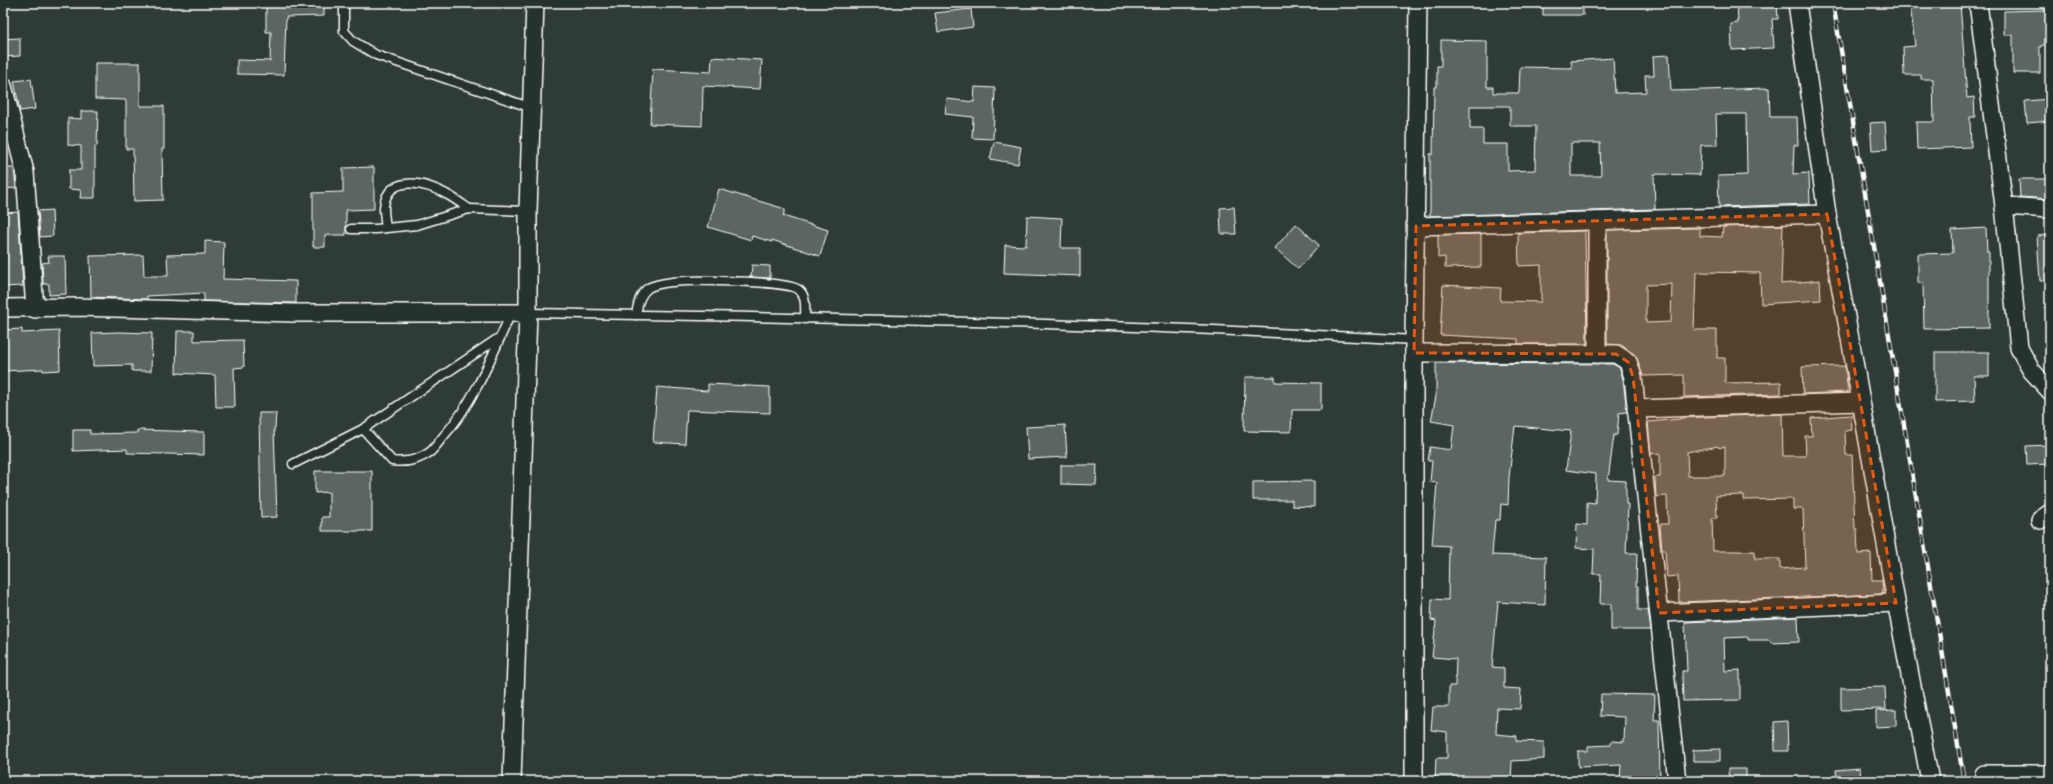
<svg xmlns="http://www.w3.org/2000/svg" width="2053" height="784" font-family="'Balsamiq Sans',sans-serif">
  <rect width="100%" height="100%" fill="#2f3b35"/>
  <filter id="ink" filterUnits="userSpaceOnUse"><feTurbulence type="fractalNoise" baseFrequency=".025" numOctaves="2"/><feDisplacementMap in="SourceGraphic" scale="8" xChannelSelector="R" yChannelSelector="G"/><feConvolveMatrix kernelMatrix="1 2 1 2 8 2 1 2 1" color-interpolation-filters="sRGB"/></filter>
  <g filter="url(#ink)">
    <g fill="#5b6661" stroke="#fff" fill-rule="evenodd">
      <path d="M266,3H324V16L286,17L284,75L237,74V60L270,61L271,32H266Z"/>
      <rect x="1543" y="3" width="40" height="12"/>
      <path d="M1737,3H1777L1778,19H1772L1774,48L1732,50L1731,24L1738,23Z"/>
      <path d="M1910,3H1960L1967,98L1974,97L1975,117H1970L1971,147L1917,149L1916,122H1934L1933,79H1921V75H1904L1903,47L1915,46Z"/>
      <path d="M971,9L973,27L938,32L935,13Z"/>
      <path d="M2050,10V45L2040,46V73H2013V35H2004V11Z"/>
      <path d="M20,38V56L3,57V39Z"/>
      <path d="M1441,40L1487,41V87H1493V93H1519L1520,67L1572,68L1571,61L1613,58L1615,93L1646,92L1645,75H1654L1653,56L1669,55L1671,91L1769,88L1770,117H1797L1798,145H1794L1793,174L1809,173L1810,204L1719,207L1718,176L1747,175L1746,114H1716L1717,145H1701L1700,175L1654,174L1655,209L1430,216V154H1433L1434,87H1437V66H1441ZM1470,106H1510V126H1536L1535,170L1508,171V144H1483V129H1470ZM1571,143H1600L1601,176H1571Z"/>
      <path d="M712,57L762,60L760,89L703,86L702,126L650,124L653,69L711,72Z"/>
      <path d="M95,63H140V106H164V149H162L163,200L134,201L133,149H126V100L95,99Z"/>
      <path d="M31,79L35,109L20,111L14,81Z"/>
      <path d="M975,87L995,88L993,139L972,138L973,117L945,114L947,99L974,102Z"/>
      <path d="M2050,99V121L2027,123L2025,101Z"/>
      <path d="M81,111H98L97,146H95V198H80L81,190L69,189V170H81V146L68,145V118L81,119Z"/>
      <path d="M1885,122L1887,149L1872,150L1870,123Z"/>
      <path d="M994,142L1021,147L1018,164L990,159Z"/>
      <path d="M374,167V209L346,210V235H325V247H313V193L343,192V168Z"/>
      <path d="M3,168H14L16,188L3,189Z"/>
      <path d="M2019,179H2050V199L2020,197Z"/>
      <path d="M719,189L785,209L783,216L828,230L820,256L772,240V242L752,236L751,240L708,227Z"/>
      <path d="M1234,207L1236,234H1221L1220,208Z"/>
      <path d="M52,210L53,236L40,237L38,211Z"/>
      <path d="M18,212L23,286L3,287V265H6L3,213Z"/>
      <path d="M1027,216L1062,218L1061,248H1080V276L1004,273L1005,245L1026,246Z"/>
      <path d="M1296,224L1319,245L1298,269L1275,248Z"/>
      <path d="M1783,225L1781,284L1820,280L1821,300L1761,304L1760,273L1696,272L1694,330H1717V358H1725V383L1781,382V394L1684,397V375L1643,376L1637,359L1634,354L1621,345L1607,344V230L1700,228V236L1722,237L1723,227ZM1672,284L1671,322L1646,323V285Z"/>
      <path d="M1986,228L1987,252H1989V328L1924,329L1923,283H1918V254L1953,253L1952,230Z"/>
      <path d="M1585,231L1587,344H1518V339L1440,335L1443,285L1501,288L1500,301L1541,302V265L1519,266L1518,233Z"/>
      <path d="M1481,234V267L1445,268V257L1438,258V235Z"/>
      <path d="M2050,235V281H2040L2037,236Z"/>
      <path d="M205,241L224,242L223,279L296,281V303L204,301V293L147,296V299L91,297L90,256L143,255L144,276H168L167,255L205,254Z"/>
      <path d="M48,256H65L66,294L49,295V284H43L42,263L49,262Z"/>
      <path d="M752,265L770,266V278L751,277Z"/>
      <path d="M22,329V333L59,331L60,370L43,371V369L3,371V330Z"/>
      <path d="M177,331H194V341L243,340L244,367L234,368L235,407H216L215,375L176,373Z"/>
      <path d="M118,332L152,333L151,371H132V365L93,366L92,333Z"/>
      <path d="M1935,352H1989V376H1974L1975,401L1935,402Z"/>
      <path d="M1436,363L1613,364L1620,368L1623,379L1627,412L1619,413L1617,435H1614L1608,480L1626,481V504H1628L1626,553H1637L1636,586H1638V610H1648L1651,630H1611V604H1600L1601,574H1593L1594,549L1576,548L1577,524L1587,525V502L1595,503L1596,474L1566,470L1571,431L1515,426L1509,477L1508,505L1501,504L1500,520H1495L1492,555L1546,557L1545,605L1498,602L1492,667L1504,668V688L1521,689L1520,709L1497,708L1496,734L1517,736L1516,741L1544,742V759L1512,761L1511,781H1435L1436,758H1447V732L1431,730L1433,707H1449V686H1455L1456,659L1432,657L1436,621L1431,620L1432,599L1448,600L1449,546L1432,545L1437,483L1430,482L1432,461H1428L1430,447L1451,450L1454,425L1431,421L1436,396Z"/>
      <path d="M1845,366L1848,392L1803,394L1802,367Z"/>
      <path d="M1245,377H1275V382L1321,383V410H1292L1291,432L1244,431Z"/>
      <path d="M708,384L770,387V413L687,410L685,444L653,442L657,387L708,391Z"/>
      <path d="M259,413H276L275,428H274L277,517L261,518Z"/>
      <path d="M1782,414L1783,456H1806L1805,436H1812L1811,418L1851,415L1852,430L1845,431L1846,455H1852L1855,529H1857L1858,554L1871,553L1872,580H1882L1883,594L1679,602L1678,576L1667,577L1665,550H1662L1660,524H1668L1667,496L1656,497L1655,477H1660V453L1651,454L1648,422L1680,419V418ZM1718,446L1719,448L1725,446V476H1688L1687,452ZM1743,495V500L1793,499V509H1803L1805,567L1780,569V559H1755V551H1713L1712,518H1717L1716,496Z"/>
      <path d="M1065,425L1067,457L1028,459L1026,427Z"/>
      <path d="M73,430H90V434L137,433V430L204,432V455L127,453V449L73,451Z"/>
      <path d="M2050,445V464L2027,465L2026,446Z"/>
      <path d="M1061,465H1097L1096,485L1061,484Z"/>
      <path d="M315,471H372V531H322V517H329V492L315,493Z"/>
      <path d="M1314,481V507L1292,506V500H1253V482Z"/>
      <path d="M1798,617L1799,642L1771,643L1770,640H1748V637L1724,638L1725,671L1740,670V700L1683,701L1682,671H1687L1685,622Z"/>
      <path d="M1885,687L1886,709L1841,710V688Z"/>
      <path d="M1601,694L1655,695L1654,720H1659L1660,781H1620L1621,765L1578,767V751H1588V746L1611,745L1612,741L1624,742L1625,717L1600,716Z"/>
      <path d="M1896,710V726L1876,727V711Z"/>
      <path d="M1787,721L1788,751H1775L1774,722Z"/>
      <path d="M1720,749V761H1693V750Z"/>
      <path d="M1860,768L1861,781H1837L1836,770Z"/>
      <path d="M1728,769H1746V781H1729Z"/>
    </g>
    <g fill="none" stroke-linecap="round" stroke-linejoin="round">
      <g stroke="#fff" stroke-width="11">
        <g id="service">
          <path d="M344,3V31L353,41L376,55L532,108"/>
          <path d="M386,228C385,221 384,213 384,207C387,173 427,183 446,194C454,198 462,204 469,209"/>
          <path d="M351,229H376L417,225L469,209L528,211"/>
          <path d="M528,313C824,318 1119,323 1414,340"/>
          <path d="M636,315C638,304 639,295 648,288C655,284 664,283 672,282C689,280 789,280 799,290C807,297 805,309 805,319"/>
          <path d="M363,429L392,461C406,463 419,460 430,452C434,449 438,443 442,438C474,403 492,356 511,313"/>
          <path d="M293,464L363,429L500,337"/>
        </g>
      </g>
      <g stroke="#fff" stroke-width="20">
        <g id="minor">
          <path d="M1797,3L1827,214L1851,344L1895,596L1930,781"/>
          <path d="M1978,3L2004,206L2019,348L2031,370L2050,391"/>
          <path d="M3,86L25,172L35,309"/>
          <path d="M2004,206L2050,209"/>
          <path d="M1416,226L1827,214"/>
          <path d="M3,308L77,307L294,313H528"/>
          <path d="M1414,353L1616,354L1628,362L1633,377L1677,781"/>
          <path d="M1597,354V221"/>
          <path d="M1636,409L1861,402"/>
          <path d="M2040,520L2050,513"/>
          <path d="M1659,613L1896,603"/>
          <path d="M1984,774H2050"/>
          <path d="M512,781L528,313V211L535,3"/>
          <path d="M1414,781V340L1418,3"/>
        </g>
      </g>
      <use href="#service" stroke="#26332d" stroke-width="8"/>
      <use href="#minor" stroke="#26332d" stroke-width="17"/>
      <g stroke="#fff" stroke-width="4.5">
        <path id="rail" d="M1833,3L1964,781"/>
      </g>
      <use href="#rail" stroke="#26332d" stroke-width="3" stroke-dasharray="9" stroke-linecap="butt"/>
    </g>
  </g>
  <path fill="#e8590c" fill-opacity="0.2" stroke="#e8590c" stroke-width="3" stroke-dasharray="8 5" stroke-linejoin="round" d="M1827,214L1896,603L1659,613L1633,377L1628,362L1616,354L1414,353L1416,226Z"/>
  <rect width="2053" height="784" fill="none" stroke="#26332d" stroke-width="16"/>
  <rect x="8" y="8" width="2037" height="768" fill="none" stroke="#fff" stroke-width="1.5" filter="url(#ink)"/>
</svg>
